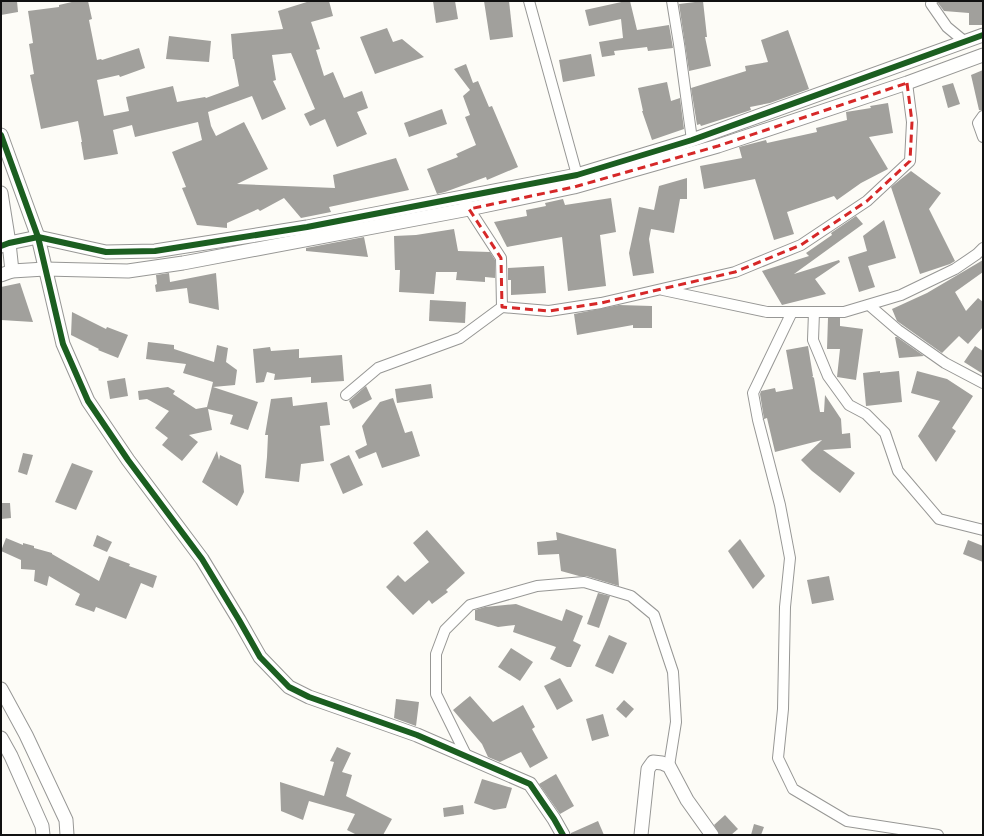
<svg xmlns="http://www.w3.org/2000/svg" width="984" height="836" font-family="'Roboto Serif',serif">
  <rect width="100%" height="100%" fill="#fdfcf7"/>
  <g fill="#a1a09c">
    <path d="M1,1H17L18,12L1,15Z"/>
    <path d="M76,1H88L92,19L89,20L97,60L101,59L102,60L139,48L145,68L120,77L119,75L97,80L104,116L129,111L126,97L173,86L177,102L205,97L206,98L239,86L234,59H233L231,34L283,29L278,11L310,1H329L333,16L311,22L320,49L316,50L324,76L333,72L344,98L362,91L368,108L357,112L367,134L337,147L325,119L310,126L304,114L315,109L291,53L272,55L276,80L273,81L286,109L262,120L252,96L208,112L211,126L216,136L244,122L268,169L237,184L335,188L333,175L396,158L409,190L329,207L331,212L301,218L284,198L260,211L258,209L227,223V228L197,225L182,188L186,187L172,152L202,140L198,122L135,137L132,125L113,130L118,154L84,160L81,142H82L78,121L41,129L30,75L34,74L29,44L33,43L28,11L59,7V5Z"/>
    <path d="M433,1H455L458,19L436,23Z"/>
    <path d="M484,1H509L513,37L490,40Z"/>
    <path d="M626,1H630L637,30L669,25L673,48L648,51L647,47L614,51L615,55L602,57L599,42L623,38L621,19L589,26L585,10Z"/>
    <path d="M703,1L707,37H705L711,66L689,71L679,4Z"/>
    <path d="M938,1H983V25H969V13L944,11L938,3Z"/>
    <path d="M387,28L393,42L402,39L424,57L375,74L360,37Z"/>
    <path d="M788,30L809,89L770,103L750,107L751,110L745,112L701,126L700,124L697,125L691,88L746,71L745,66L768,62L761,40Z"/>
    <path d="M169,36L211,41L209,62L166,59Z"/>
    <path d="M591,54L595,76L563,82L559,60Z"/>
    <path d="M466,64L473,83L478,81L489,107L492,106L518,167L487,180L486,177L445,192L437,194L427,169L458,157L456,154L476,145L465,117L470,115L463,96L470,90L454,69Z"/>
    <path d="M983,70V110H979L971,75Z"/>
    <path d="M667,82L671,101L680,98L684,129L652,140L642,111H643L638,88Z"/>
    <path d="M953,83L960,104L948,108L942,86Z"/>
    <path d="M888,103L893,133L869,137L888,169L861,183L837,200L834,196L787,212L794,234L774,240L755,179L704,189L700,166L742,158L739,147L766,140L767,143L817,132L816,128L847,120L846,112L871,108L870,106Z"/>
    <path d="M442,109L447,124L409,137L404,123Z"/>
    <path d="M911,171L941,193L929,209L955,261L950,264L920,274L891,187Z"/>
    <path d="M687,178V199H680L674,233L651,229L649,239L654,273L633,276L629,253L639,207L654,210L659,186Z"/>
    <path d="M611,198L616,232L600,235L606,286L568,291L562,237L507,247L494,222L527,216L526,210L546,206L545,203L563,199L565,205Z"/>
    <path d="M856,216L863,224L794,274L839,260L840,262L815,279L826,294L782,305L762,271L809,256L806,253L832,235L831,233Z"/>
    <path d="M884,220L896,258L868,266L875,287L859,292L848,257L867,251L863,236Z"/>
    <path d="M454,229L458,251L490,252L495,260V278L485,277V282L456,280L457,272H436L434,294L399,292L400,270H395L394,236L416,235Z"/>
    <path d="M364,237L368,257L306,251V248Z"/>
    <path d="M983,260V272L955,292L966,311L978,298L983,302V327L968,344L959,336L942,353L897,321L892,309L927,293Z"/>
    <path d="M544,266L546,293L511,295V280H508V268Z"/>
    <path d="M169,273L170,282L216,273L219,310L189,303L187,288L156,292L155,285L157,284L156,275Z"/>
    <path d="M20,283L33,322L1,320V287Z"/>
    <path d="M430,300L466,302L465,323L429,321Z"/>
    <path d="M619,305L652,306V328H633V325L577,335L574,314Z"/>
    <path d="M72,312L106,329L107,327L128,335L118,358L98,350L99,349L71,335Z"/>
    <path d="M828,318H840V326L863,329L856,380L837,377L840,349H827Z"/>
    <path d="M895,337H897L924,356L899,358Z"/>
    <path d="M148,342L174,345V349L214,362L217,345L228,348L226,362L237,370L235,385L213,387L258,402L248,430L230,424L233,415L208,409L212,430L189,435L198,442L182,461L162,445L168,438L155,428L169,411L147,399L139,400L138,391L168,387L175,391L173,394L196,409L207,407L213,382L183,373L186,364L146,359Z"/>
    <path d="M808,346L813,376H812L814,378L820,412H824L825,395L841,419L842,434L850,433L851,448L823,450L855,473L840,493L812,471L801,460L822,440L775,452L767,418L764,419L760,394L761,391L775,388L776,392L793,389L786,350Z"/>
    <path d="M975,346L983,351V374L964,362Z"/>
    <path d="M270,347L271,351L299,349V358L342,355L344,381L311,383V377L274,380L275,374L267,372L264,382L256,383L253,349Z"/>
    <path d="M880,371V373L899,371L902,402L866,406L863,373Z"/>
    <path d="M917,371L947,379L973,396L952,428L956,431L936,462L918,436L940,401L911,393Z"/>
    <path d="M125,378L128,396L110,399L107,381Z"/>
    <path d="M431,384L433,398L397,403L395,389Z"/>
    <path d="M366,386L372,399L353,409L349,401Z"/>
    <path d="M292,397L293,406L327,402L330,425L320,426L324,461L301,464L299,482L265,478L267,457L268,435H265L271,399Z"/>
    <path d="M393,398L405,433L412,431L420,456L382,468L376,452L359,459L355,451L367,445L362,426L380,402Z"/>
    <path d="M217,451L219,460L220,455L241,465L244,492L237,506L202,482Z"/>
    <path d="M23,453L33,455L27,475L18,472Z"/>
    <path d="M349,455L363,485L343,494L330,464Z"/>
    <path d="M72,463L93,471L76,510L55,502Z"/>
    <path d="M1,503H10L11,518L1,519Z"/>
    <path d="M427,530L465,573L446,590L448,592L432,604L429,600L413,615L386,587L398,575L405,582L429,562L413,543Z"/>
    <path d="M556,532L616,549L619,586L586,576H579L561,571L559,554L538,555L537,542L557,540Z"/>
    <path d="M97,535L112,542L107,552L93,546Z"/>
    <path d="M6,538L23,545V543L34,546V548L52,553V554L99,581L109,556L130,564L129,566L157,576L153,588L141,583L126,619L96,607L94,612L75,605L80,594L49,576L47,586L34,581L35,570L21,569V560L1,551Z"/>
    <path d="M740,539L765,576L753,589L728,551Z"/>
    <path d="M968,540L983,546V562L963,554Z"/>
    <path d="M829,576L834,600L812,604L807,580Z"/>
    <path d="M598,593L610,596L599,628L587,624Z"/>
    <path d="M516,604L562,621L566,609L583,616L573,641L581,645L571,667H567L550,659L556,647L513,632L515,625L498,627L475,620V610L485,607Z"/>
    <path d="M609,635L627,643L613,674L595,666Z"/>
    <path d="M511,648L533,662L520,681L498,667Z"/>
    <path d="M560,678L573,701L557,710L544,686Z"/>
    <path d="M470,696L493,722L523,705L535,727L532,729L548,758L530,768L521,752L500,762L488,757L482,744L453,710Z"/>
    <path d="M396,699L419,702L416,726L394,718Z"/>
    <path d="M624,700L634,709L626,718L616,709Z"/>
    <path d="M603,714L609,736L592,741L586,719Z"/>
    <path d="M337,747L351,753L342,772L352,775L346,796L392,819L383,835H357L347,830L355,814L309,801L303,820L281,811L280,782L324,796L334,762L330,761Z"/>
    <path d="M556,774L574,806L560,814L539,784Z"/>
    <path d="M482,779L512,788L506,808L494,810L474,803Z"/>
    <path d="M463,805L464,814L444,817L443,808Z"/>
    <path d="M725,815L738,829L731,835H720L714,825Z"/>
    <path d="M598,821L604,835H571V833Z"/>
    <path d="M754,824L764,827L761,835H751Z"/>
  </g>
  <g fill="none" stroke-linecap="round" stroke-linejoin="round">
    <g stroke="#979795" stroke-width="12">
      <g id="minor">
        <path d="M529,1L577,175"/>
        <path d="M672,1L679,44L692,140"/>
        <path d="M932,1L931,4L947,27L964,41"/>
        <path d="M983,116L978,123L983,137"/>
        <path d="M663,290L767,312H844L901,295L955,269L977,254L983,248"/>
        <path d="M869,305L898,330L945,363L983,383"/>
        <path d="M502,307L549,311L601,303L735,272L801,245L867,201L910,161L912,122L907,83"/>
        <path d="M792,312L753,393L758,420L780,505L790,558L785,607L783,709L778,758L793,789L847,821L938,835"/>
        <path d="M814,312L813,340L828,376L849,405L866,414L885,433L898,471L939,519L983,530"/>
        <path d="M346,395L378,368L460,338L502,307L501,258L466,204"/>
        <path d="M466,755L436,694V654L445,630L470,605L537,586L584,582L631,596L654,615L673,672L676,722L669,766"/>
      </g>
    </g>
    <g stroke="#979795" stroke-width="15">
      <g id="tertiary">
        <path d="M1,135L38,237L63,344L88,401L128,460L202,559L239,620L260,657L289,687L309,697L417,735L530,784L554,819L563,835"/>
        <path d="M1,193L9,243L12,271"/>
        <path d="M1,246L9,243L38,237L106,252L155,251L307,227L577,175L692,140L983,35"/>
        <path d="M1,275L12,271L45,269L128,271L183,263L469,209L574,187L718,146L907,83L983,55"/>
        <path d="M1,689L26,735L66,820L67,835"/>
        <path d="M1,738L11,756L42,826L43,835"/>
        <path d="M641,835L648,769L653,762L662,763L669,766L687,800L712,835"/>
      </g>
    </g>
    <use href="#minor" stroke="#fffffe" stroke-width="10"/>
    <use href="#tertiary" stroke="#fffffe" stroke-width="13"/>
    <g stroke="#fff" stroke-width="8">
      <g id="cycleway">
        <path d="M1,135L38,237L63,344L88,401L128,460L202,559L239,620L260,657L289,687L309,697L417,735L530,784L554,819L563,835"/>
        <path d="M1,246L9,243L38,237L106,252L155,251L307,227L577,175L692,140L983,35"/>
      </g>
    </g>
    <use href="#cycleway" stroke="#1b5e20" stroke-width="6"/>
  </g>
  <path fill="none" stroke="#d62828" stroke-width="3" stroke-dasharray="8 5" stroke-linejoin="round" d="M907,83L912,122L910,161L867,201L801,245L735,272L601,303L549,311L502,307L501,258L469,209L574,187L718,146Z"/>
  <rect width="984" height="836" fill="none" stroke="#111111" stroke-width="4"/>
</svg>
